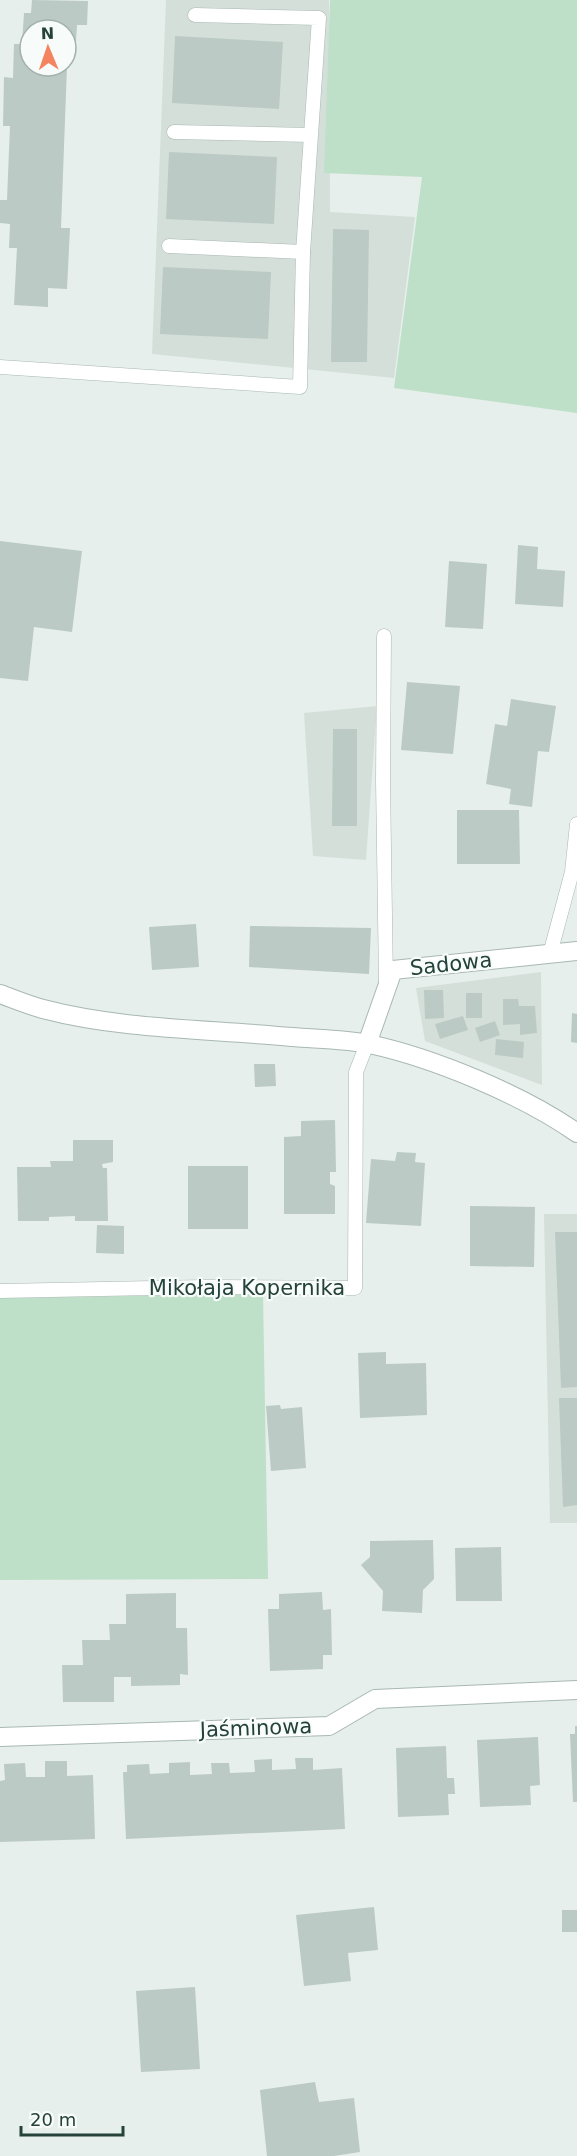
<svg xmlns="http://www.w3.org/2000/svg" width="577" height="2156" font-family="'DejaVu Sans',sans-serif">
  <rect width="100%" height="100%" fill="#e6efeb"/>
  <g fill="#d4dfda">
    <path d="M166,0H329L330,212L415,217L394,378L152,354Z"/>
    <path d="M377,706L366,860L313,856L304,713Z"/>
    <path d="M541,972L542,1085L425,1041L416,988Z"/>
    <path d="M544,1214H577V1523H550Z"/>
  </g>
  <g fill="#bfe0c8">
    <path d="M330,0H577V413L394,388L422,177L324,173Z"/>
    <path d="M263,1294L268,1579L0,1580V1298Z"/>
  </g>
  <g fill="#bbcac4">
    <path d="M32,0L88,1L87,25H77L76,42L66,41V30H30V66H67L61,228H70L67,289L48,288V307L14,305L17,248H9L10,224L0,223V200H7L10,126H3L4,77L13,78L14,44H22L24,13H31Z"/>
    <path d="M175,36L283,42L279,109L172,103Z"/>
    <path d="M169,152L277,157L274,224L166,219Z"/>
    <path d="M333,229L369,230L367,362H331Z"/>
    <path d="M163,267L271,272L268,339L160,334Z"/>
    <path d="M0,541L82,551L72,632L34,627L28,681L0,678Z"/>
    <path d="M518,545L538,547L537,569L565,571L563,607L515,604Z"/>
    <path d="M449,561L487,564L483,629L445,627Z"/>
    <path d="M407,682L460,686L453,754L401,750Z"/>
    <path d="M511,699L556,706L549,752L538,751L532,807L509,804L511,789L486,784L495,724L507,726Z"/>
    <path d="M333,729H357V826H332Z"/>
    <path d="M457,810H519L520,864H457Z"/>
    <path d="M196,924L199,967L152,970L149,927Z"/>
    <path d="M250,926L371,928L369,974L249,967Z"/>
    <path d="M424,990H443L444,1018L425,1019Z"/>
    <rect x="466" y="993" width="16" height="25"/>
    <path d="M503,999H518L519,1006H535L537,1033L520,1035V1024L503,1025Z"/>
    <path d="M572,1013L577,1014V1043L571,1042Z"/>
    <path d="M463,1016L468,1030L440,1039L435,1024Z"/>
    <path d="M495,1021L500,1035L480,1042L475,1028Z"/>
    <path d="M496,1039L524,1042L523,1058L495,1055Z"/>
    <path d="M254,1064H275L276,1086L255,1087Z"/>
    <path d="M335,1120L336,1172H330V1184L335,1186V1214H284V1137L301,1136V1121Z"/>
    <path d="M73,1140H113V1162L102,1164L103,1168H107L108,1221H75V1216L49,1217V1221H18L17,1167H51L50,1161H73Z"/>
    <path d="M397,1152L416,1153L415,1162L425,1163L421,1226L366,1223L371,1159L395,1161Z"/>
    <rect x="188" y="1166" width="60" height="63"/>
    <path d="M470,1206L535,1207L534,1267L470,1266Z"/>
    <path d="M97,1225L124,1226V1254L96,1253Z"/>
    <path d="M555,1232H577V1387L561,1388Z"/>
    <path d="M386,1352V1364L426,1363L427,1415L360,1418L358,1353Z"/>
    <path d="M559,1398H577V1505L563,1507Z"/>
    <path d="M280,1405L281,1409L302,1407L306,1468L271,1471L266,1406Z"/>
    <path d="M433,1540L434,1579L423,1590L422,1613L382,1611L383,1591L361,1565L370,1557V1541Z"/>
    <path d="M501,1547L502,1601H456L455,1548Z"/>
    <path d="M322,1592L323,1610L331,1609L332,1655H323V1669L270,1671L268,1609H279V1594Z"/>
    <path d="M176,1593V1628H187L188,1675L180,1674V1685L131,1686V1677H114V1702H63L62,1665H83L82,1640H110L109,1624H126V1594Z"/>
    <path d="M575,1726H577V1802H573L570,1734H575Z"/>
    <path d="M538,1737L540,1785L530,1786L531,1805L480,1807L477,1740Z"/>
    <path d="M446,1746L447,1778H454L455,1794H448L449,1815L398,1817L396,1748Z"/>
    <path d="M295,1758H313V1770L342,1768L345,1829L126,1839L123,1772H127V1765L149,1764L150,1774L169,1773V1763L190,1762V1775L212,1774L211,1763H229L230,1773L255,1772L254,1760L272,1759V1770L296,1769Z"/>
    <path d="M45,1761H67V1776L93,1775L95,1839L0,1842V1781L5,1780L4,1764L25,1763L26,1777H45Z"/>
    <path d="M374,1907L378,1950L348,1953L351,1981L304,1986L296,1915Z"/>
    <rect x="562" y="1910" width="15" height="22"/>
    <path d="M195,1987L200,2069L141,2072L136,1991Z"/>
    <path d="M315,2082L319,2102L354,2098L360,2152L334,2156H267L260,2090Z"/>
  </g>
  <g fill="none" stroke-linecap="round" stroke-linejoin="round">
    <g stroke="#a8b8b2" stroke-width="15">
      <g id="service">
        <path d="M174,132L310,135"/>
        <path d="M169,246L303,252"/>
        <path d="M0,367L300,387L303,252L319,18L195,15"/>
        <path d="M384,636L383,781L386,984"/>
        <path d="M550,954L572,872L577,824"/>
        <path d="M0,1291L205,1287L355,1288L356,1072L367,1044"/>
      </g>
    </g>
    <g stroke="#a8b8b2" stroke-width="20">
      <g id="minor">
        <path d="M367,1044L393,970L577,951"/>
        <path d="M0,1737L329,1726L375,1699L577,1690"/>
      </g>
    </g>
    <g stroke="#a8b8b2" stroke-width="20">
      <path id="tertiary" d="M0,994C14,999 28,1005 43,1009C123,1030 209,1029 292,1037C317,1039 344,1039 369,1044C434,1058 523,1095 577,1133"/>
    </g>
    <use href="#service" stroke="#fff" stroke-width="14"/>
    <use href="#minor" stroke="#fff" stroke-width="18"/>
    <use href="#tertiary" stroke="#fff" stroke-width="18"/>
  </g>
  <g text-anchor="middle" stroke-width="4.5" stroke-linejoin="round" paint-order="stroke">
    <g font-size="21" fill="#24423a" stroke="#f7fbf9">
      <text transform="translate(451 964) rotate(-6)" y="7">Sadowa</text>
      <text x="247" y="1295">Mikołaja Kopernika</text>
      <text transform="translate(256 1728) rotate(-2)" y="7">Jaśminowa</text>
    </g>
  </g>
  <g transform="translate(48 48) rotate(358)"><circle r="28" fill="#f7fbf9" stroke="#a3b1ad" stroke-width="1.5"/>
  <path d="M0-4.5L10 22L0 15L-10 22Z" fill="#f4845f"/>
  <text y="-9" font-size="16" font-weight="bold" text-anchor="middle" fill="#24423a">N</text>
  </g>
  <path d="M21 2126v9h102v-9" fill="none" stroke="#24423a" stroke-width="3"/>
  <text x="30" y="2126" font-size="18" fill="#24423a" stroke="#f7fbf9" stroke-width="4.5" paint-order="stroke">20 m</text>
</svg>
